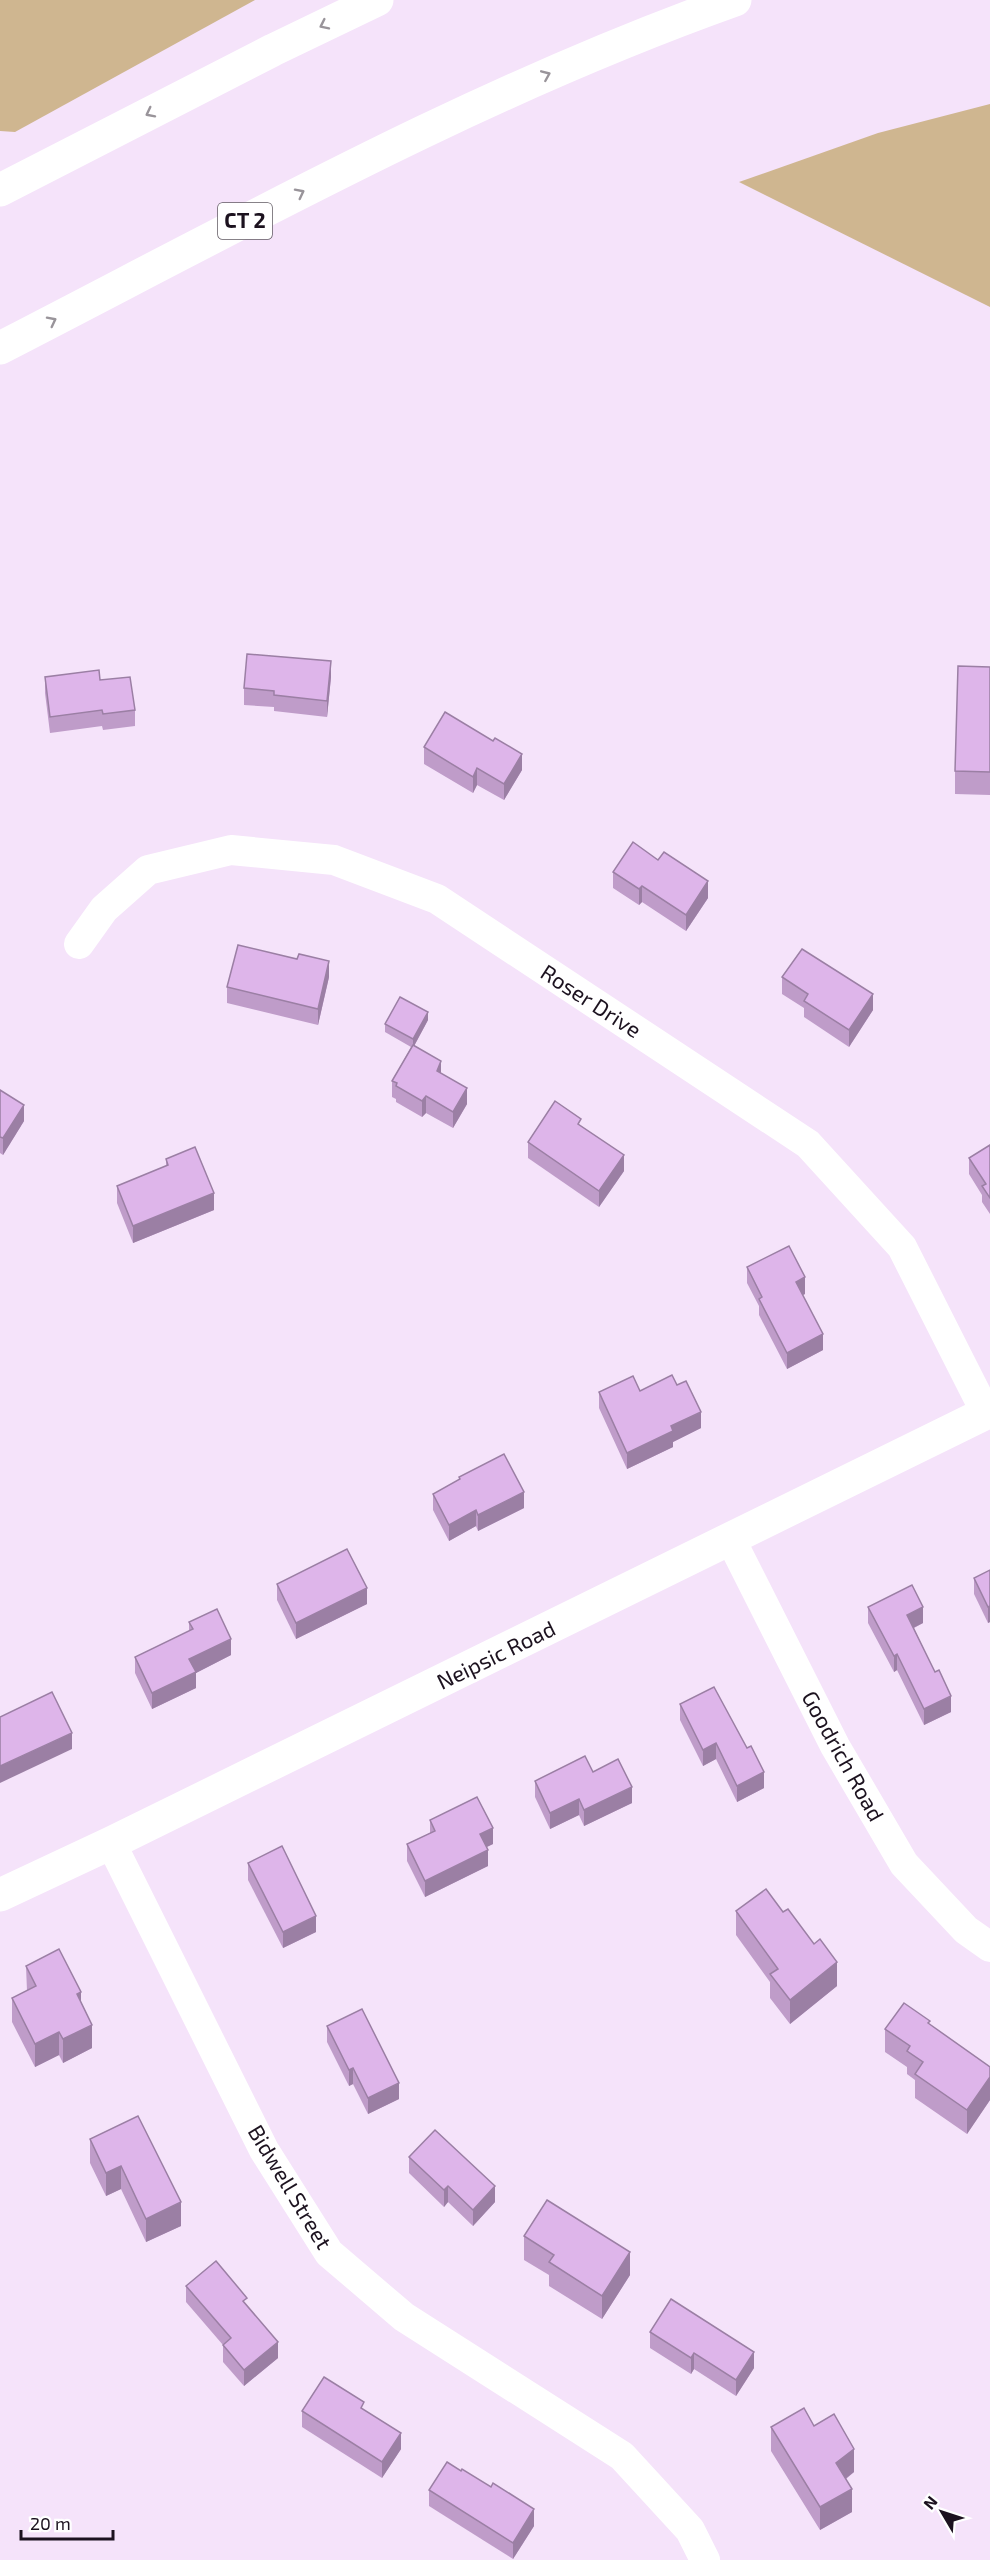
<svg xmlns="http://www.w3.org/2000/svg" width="990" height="2560" font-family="'Exo 2',sans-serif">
  <rect width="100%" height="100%" fill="#f5e3fa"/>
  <g fill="#cfb690">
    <path d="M0,0H255L15,132L0,131Z"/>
    <path d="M990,104V307L739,182L878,133Z"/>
  </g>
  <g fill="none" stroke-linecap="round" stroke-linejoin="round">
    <g stroke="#fff" stroke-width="30">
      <path d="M79,944L104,909L148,870L231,850L334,860L437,899L808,1144L902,1247L986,1413"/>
      <path d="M731,1540L835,1746L904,1864L966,1930L990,1947"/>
      <path d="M111,1843L264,2150L329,2253L404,2317L622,2456L690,2530L705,2560"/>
    </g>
    <path stroke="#fff" stroke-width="33" d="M0,1895L111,1843L990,1411"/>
    <g stroke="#fff" stroke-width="33">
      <path d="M0,190L273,50L377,0"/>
      <path d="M0,348C241,224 479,91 735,0"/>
    </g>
  </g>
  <g fill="#bf9cc9">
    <path d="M990,667V795L955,794V771Z"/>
    <path d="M45,677L100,680L135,710V726L103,730L102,726L50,733L45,693Z"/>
    <path d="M331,677L327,717L274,711V707L244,705V688Z"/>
    <path d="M424,747L522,770L504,800L477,785L473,793L424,764Z"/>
    <path d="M658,860L708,898L686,931L642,902L639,905L613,888V872Z"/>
    <path d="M329,977L318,1025L227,1003V987Z"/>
    <path d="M782,977L873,1010L849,1047L804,1017V1008L782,994Z"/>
    <path d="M428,1020L414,1046L441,1074L467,1104L453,1128L426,1113L422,1117L396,1102V1099L392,1097V1081L411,1047L385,1032V1024Z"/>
    <path d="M0,1090L24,1121L3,1155L0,1153Z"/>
    <path d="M528,1142L624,1171L599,1207L528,1158Z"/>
    <path d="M990,1145V1214L982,1202V1195L969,1174V1158Z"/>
    <path d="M166,1159L214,1210L133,1243L117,1203V1186L166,1166Z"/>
    <path d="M747,1267L805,1294L803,1295L823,1350L787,1369L759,1315V1306L747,1283Z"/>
    <path d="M640,1391L701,1428L673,1442V1447L627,1469L599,1408V1392Z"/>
    <path d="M459,1477L524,1508L478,1531L476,1526L449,1541L433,1510V1494L459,1480Z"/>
    <path d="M990,1570V1622L988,1623L974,1594V1578Z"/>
    <path d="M277,1584L367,1604L296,1639L277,1600Z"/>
    <path d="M868,1607L923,1623L914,1628L951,1712L924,1725L897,1670L894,1672L868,1623Z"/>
    <path d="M189,1622L231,1655L196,1673V1688L152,1709L135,1673V1657L189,1631Z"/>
    <path d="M680,1704L747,1748L764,1788L737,1802L716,1759L703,1766L680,1720Z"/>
    <path d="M593,1772L632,1803L584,1826L579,1815L550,1829L535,1797V1781Z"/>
    <path d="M430,1820L493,1844L487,1847L488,1866L425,1897L407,1861V1844L430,1833Z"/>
    <path d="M248,1863L316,1932L283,1948L248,1880Z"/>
    <path d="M736,1911L837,1986L790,2024L770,1998V1982L736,1935Z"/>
    <path d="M26,1966L81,2002L92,2048L63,2063L59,2055L35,2067L12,2022V1998L27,1991Z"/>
    <path d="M930,2025L990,2067V2100L967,2134L915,2098V2080L907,2074V2067L885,2052V2029Z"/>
    <path d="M327,2026L399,2099L368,2114L353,2084L349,2086L327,2042Z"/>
    <path d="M138,2116L181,2226L146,2242L121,2189L106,2196L90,2163V2139Z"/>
    <path d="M409,2157L495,2202L473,2226L448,2202L444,2207L409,2173Z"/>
    <path d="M524,2236L630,2275L602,2319L549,2286V2275L524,2260Z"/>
    <path d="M186,2286L247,2306L278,2358L244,2386L223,2362V2345L186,2302Z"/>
    <path d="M650,2332L754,2368L736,2396L694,2369L691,2374L650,2348Z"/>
    <path d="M302,2411L401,2449L382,2478L302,2427Z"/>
    <path d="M814,2426L854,2472L846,2479L852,2512L820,2530L771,2451V2427Z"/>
    <path d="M429,2490L534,2526L513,2559L429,2506Z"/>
  </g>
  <g fill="#9b7fa4">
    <path d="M331,661V677L327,717V701Z"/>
    <path d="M522,754V770L504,800V784Z"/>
    <path d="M477,768V785L473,793V777Z"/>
    <path d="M708,881V898L686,931V915Z"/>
    <path d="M642,886V902L639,905V889Z"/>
    <path d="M329,961V977L318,1025V1009Z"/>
    <path d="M873,994V1010L849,1047V1030Z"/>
    <path d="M428,1012V1020L413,1048V1039Z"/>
    <path d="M441,1061V1077L437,1071Z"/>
    <path d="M467,1088V1104L453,1128V1112Z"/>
    <path d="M426,1096V1113L422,1117V1101Z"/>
    <path d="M24,1105V1121L3,1155V1138Z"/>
    <path d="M624,1155V1171L599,1207V1191Z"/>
    <path d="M214,1193V1210L133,1243V1226Z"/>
    <path d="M805,1277V1294L796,1298V1282Z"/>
    <path d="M823,1334V1350L787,1369V1353Z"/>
    <path d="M701,1412V1428L673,1442V1447L627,1469V1453L671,1426Z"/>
    <path d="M524,1492V1508L478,1531V1515Z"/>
    <path d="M476,1510V1526L449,1541V1525Z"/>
    <path d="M367,1588V1604L296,1639V1623Z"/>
    <path d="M990,1606V1622L988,1623V1607Z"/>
    <path d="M923,1607V1623L907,1631V1615Z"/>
    <path d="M231,1639V1655L196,1673V1688L152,1709V1693L189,1659Z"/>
    <path d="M897,1654V1670L894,1672V1656Z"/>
    <path d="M951,1696V1712L924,1725V1709Z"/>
    <path d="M72,1733V1749L0,1783V1766Z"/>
    <path d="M716,1743V1759L703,1766V1750Z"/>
    <path d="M764,1772V1788L737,1802V1786Z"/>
    <path d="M632,1787V1803L584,1826V1810Z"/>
    <path d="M579,1799V1815L550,1829V1813Z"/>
    <path d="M493,1828V1844L480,1850V1834Z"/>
    <path d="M488,1850V1866L425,1897V1881Z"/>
    <path d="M316,1916V1932L283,1948V1932Z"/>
    <path d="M837,1962V1986L790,2024V2000Z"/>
    <path d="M81,1992V2016L77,1994Z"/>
    <path d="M92,2025V2048L63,2063V2039Z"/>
    <path d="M59,2032V2055L35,2067V2044Z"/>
    <path d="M353,2068V2084L349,2086V2070Z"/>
    <path d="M990,2077V2100L967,2134V2110Z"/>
    <path d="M399,2083V2099L368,2114V2098Z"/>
    <path d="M121,2166V2189L106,2196V2173Z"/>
    <path d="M448,2186V2202L444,2207V2190Z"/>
    <path d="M495,2186V2202L473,2226V2210Z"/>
    <path d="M181,2202V2226L146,2242V2219Z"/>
    <path d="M630,2252V2275L602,2319V2296Z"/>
    <path d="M278,2342V2358L244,2386V2370Z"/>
    <path d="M754,2352V2368L736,2396V2380Z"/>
    <path d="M694,2353V2369L691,2374V2358Z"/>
    <path d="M401,2433V2449L382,2478V2462Z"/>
    <path d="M854,2449V2472L836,2486V2463Z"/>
    <path d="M852,2489V2512L820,2530V2507Z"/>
    <path d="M534,2509V2526L513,2559V2543Z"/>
  </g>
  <g fill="#deb5ea" stroke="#9b7fa4" stroke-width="1.5">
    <path d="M247,654L331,661L327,701L274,695V691L244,688Z"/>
    <path d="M958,666L990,667V772L955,771Z"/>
    <path d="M99,670L100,680L130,677L135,710L103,714L102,710L50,717L45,677Z"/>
    <path d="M445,712L493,741L495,738L522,754L504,784L477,768L473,777L424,747Z"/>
    <path d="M633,842L658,860L664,852L708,881L686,915L642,886L639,889L613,872Z"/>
    <path d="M238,945L297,959L299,954L329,961L318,1009L227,987Z"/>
    <path d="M802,949L873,994L849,1030L804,1001L808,994L782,977Z"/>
    <path d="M400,997L428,1012L413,1039L385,1024Z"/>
    <path d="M413,1045L441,1061L437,1071L467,1088L453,1112L426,1096L422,1101L396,1086L397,1083L392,1081Z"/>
    <path d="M0,1090L24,1105L3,1138L0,1137Z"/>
    <path d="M555,1101L581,1119L578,1124L624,1155L599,1191L528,1142Z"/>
    <path d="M990,1145V1198L982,1186L986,1184L969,1158Z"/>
    <path d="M195,1147L214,1193L133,1226L117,1186L168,1165L166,1159Z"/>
    <path d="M789,1246L805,1277L796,1282L823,1334L787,1353L759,1299L762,1297L747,1267Z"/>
    <path d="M672,1375L677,1385L686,1381L701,1412L671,1426L673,1431L627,1453L599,1392L633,1376L640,1391Z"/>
    <path d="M504,1454L524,1492L478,1515L476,1510L449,1525L433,1494L460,1479L459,1477Z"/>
    <path d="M347,1549L367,1588L296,1623L277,1584Z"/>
    <path d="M990,1570V1606L988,1607L974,1578Z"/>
    <path d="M912,1585L923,1607L907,1615L935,1672L939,1670L951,1696L924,1709L897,1654L894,1656L868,1607Z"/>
    <path d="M217,1609L231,1639L189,1659L196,1672L152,1693L135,1657L193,1629L189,1622Z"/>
    <path d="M714,1687L747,1748L751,1746L764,1772L737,1786L716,1743L703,1750L680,1704Z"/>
    <path d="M52,1692L72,1733L0,1766V1717Z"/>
    <path d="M585,1756L593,1772L618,1759L632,1787L584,1810L579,1799L550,1813L535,1781Z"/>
    <path d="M477,1797L493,1828L480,1834L488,1850L425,1881L407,1844L435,1831L430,1820Z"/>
    <path d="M282,1846L316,1916L283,1932L248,1863Z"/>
    <path d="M766,1889L783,1912L788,1909L814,1944L820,1939L837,1962L790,2000L770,1974L778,1969L736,1911Z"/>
    <path d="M59,1949L81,1992L77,1994L92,2025L63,2039L59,2032L35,2044L12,1998L36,1986L26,1966Z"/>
    <path d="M904,2003L930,2021L928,2023L990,2067V2077L967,2110L915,2074L923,2062L907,2051L910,2046L885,2029Z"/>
    <path d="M362,2009L399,2083L368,2098L353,2068L349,2070L327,2026Z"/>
    <path d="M138,2116L181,2202L146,2219L121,2166L106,2173L90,2139Z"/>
    <path d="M435,2130L495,2186L473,2210L448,2186L444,2190L409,2157Z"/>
    <path d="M547,2200L630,2252L602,2296L549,2262L554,2255L524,2236Z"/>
    <path d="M216,2261L247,2298L243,2301L278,2342L244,2370L223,2345L231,2338L186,2286Z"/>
    <path d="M671,2299L754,2352L736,2380L694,2353L691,2358L650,2332Z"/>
    <path d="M324,2377L364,2402L361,2408L401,2433L382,2462L302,2411Z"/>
    <path d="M804,2408L814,2426L834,2414L854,2449L836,2463L852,2489L820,2507L771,2427Z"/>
    <path d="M447,2462L461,2471L462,2469L491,2487L493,2483L534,2509L513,2543L429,2490Z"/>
  </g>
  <defs><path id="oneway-chevron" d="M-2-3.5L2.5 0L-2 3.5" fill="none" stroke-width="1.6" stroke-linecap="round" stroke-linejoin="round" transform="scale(1.5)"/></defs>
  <g stroke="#99949a">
    <use href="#oneway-chevron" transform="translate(324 25) rotate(154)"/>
    <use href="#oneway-chevron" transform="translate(546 75) rotate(-23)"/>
    <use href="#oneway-chevron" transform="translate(150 113) rotate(153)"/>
    <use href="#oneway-chevron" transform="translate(300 193) rotate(-27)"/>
    <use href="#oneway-chevron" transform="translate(52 321) rotate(-27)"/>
  </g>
  <g text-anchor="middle" stroke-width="6" stroke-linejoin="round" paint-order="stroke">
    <rect fill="#fff" stroke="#605962" stroke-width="1.5" x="218" y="203" width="54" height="36" rx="4.5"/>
    <g font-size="21" font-weight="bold" fill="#1c121f">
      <text x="245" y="228">CT 2</text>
    </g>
    <g font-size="22" fill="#1c121f" stroke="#fff">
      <text transform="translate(591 1001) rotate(33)" y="8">Roser Drive</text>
      <text transform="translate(496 1655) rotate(-26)" y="8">Neipsic Road</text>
      <text transform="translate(843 1756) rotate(61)" y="8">Goodrich Road</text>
      <text transform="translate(290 2187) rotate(59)" y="8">Bidwell Street</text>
    </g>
  </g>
  <g transform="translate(942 2512) rotate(309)" stroke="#ffffff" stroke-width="4.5" paint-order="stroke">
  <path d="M0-4.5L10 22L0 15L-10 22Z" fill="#1c121f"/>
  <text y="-9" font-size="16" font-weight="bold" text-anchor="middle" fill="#1c121f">N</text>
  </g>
  <path d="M21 2530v9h92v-9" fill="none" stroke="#1c121f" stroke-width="3"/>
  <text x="30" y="2530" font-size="18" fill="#1c121f" stroke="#ffffff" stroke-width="4.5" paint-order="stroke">20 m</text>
</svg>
